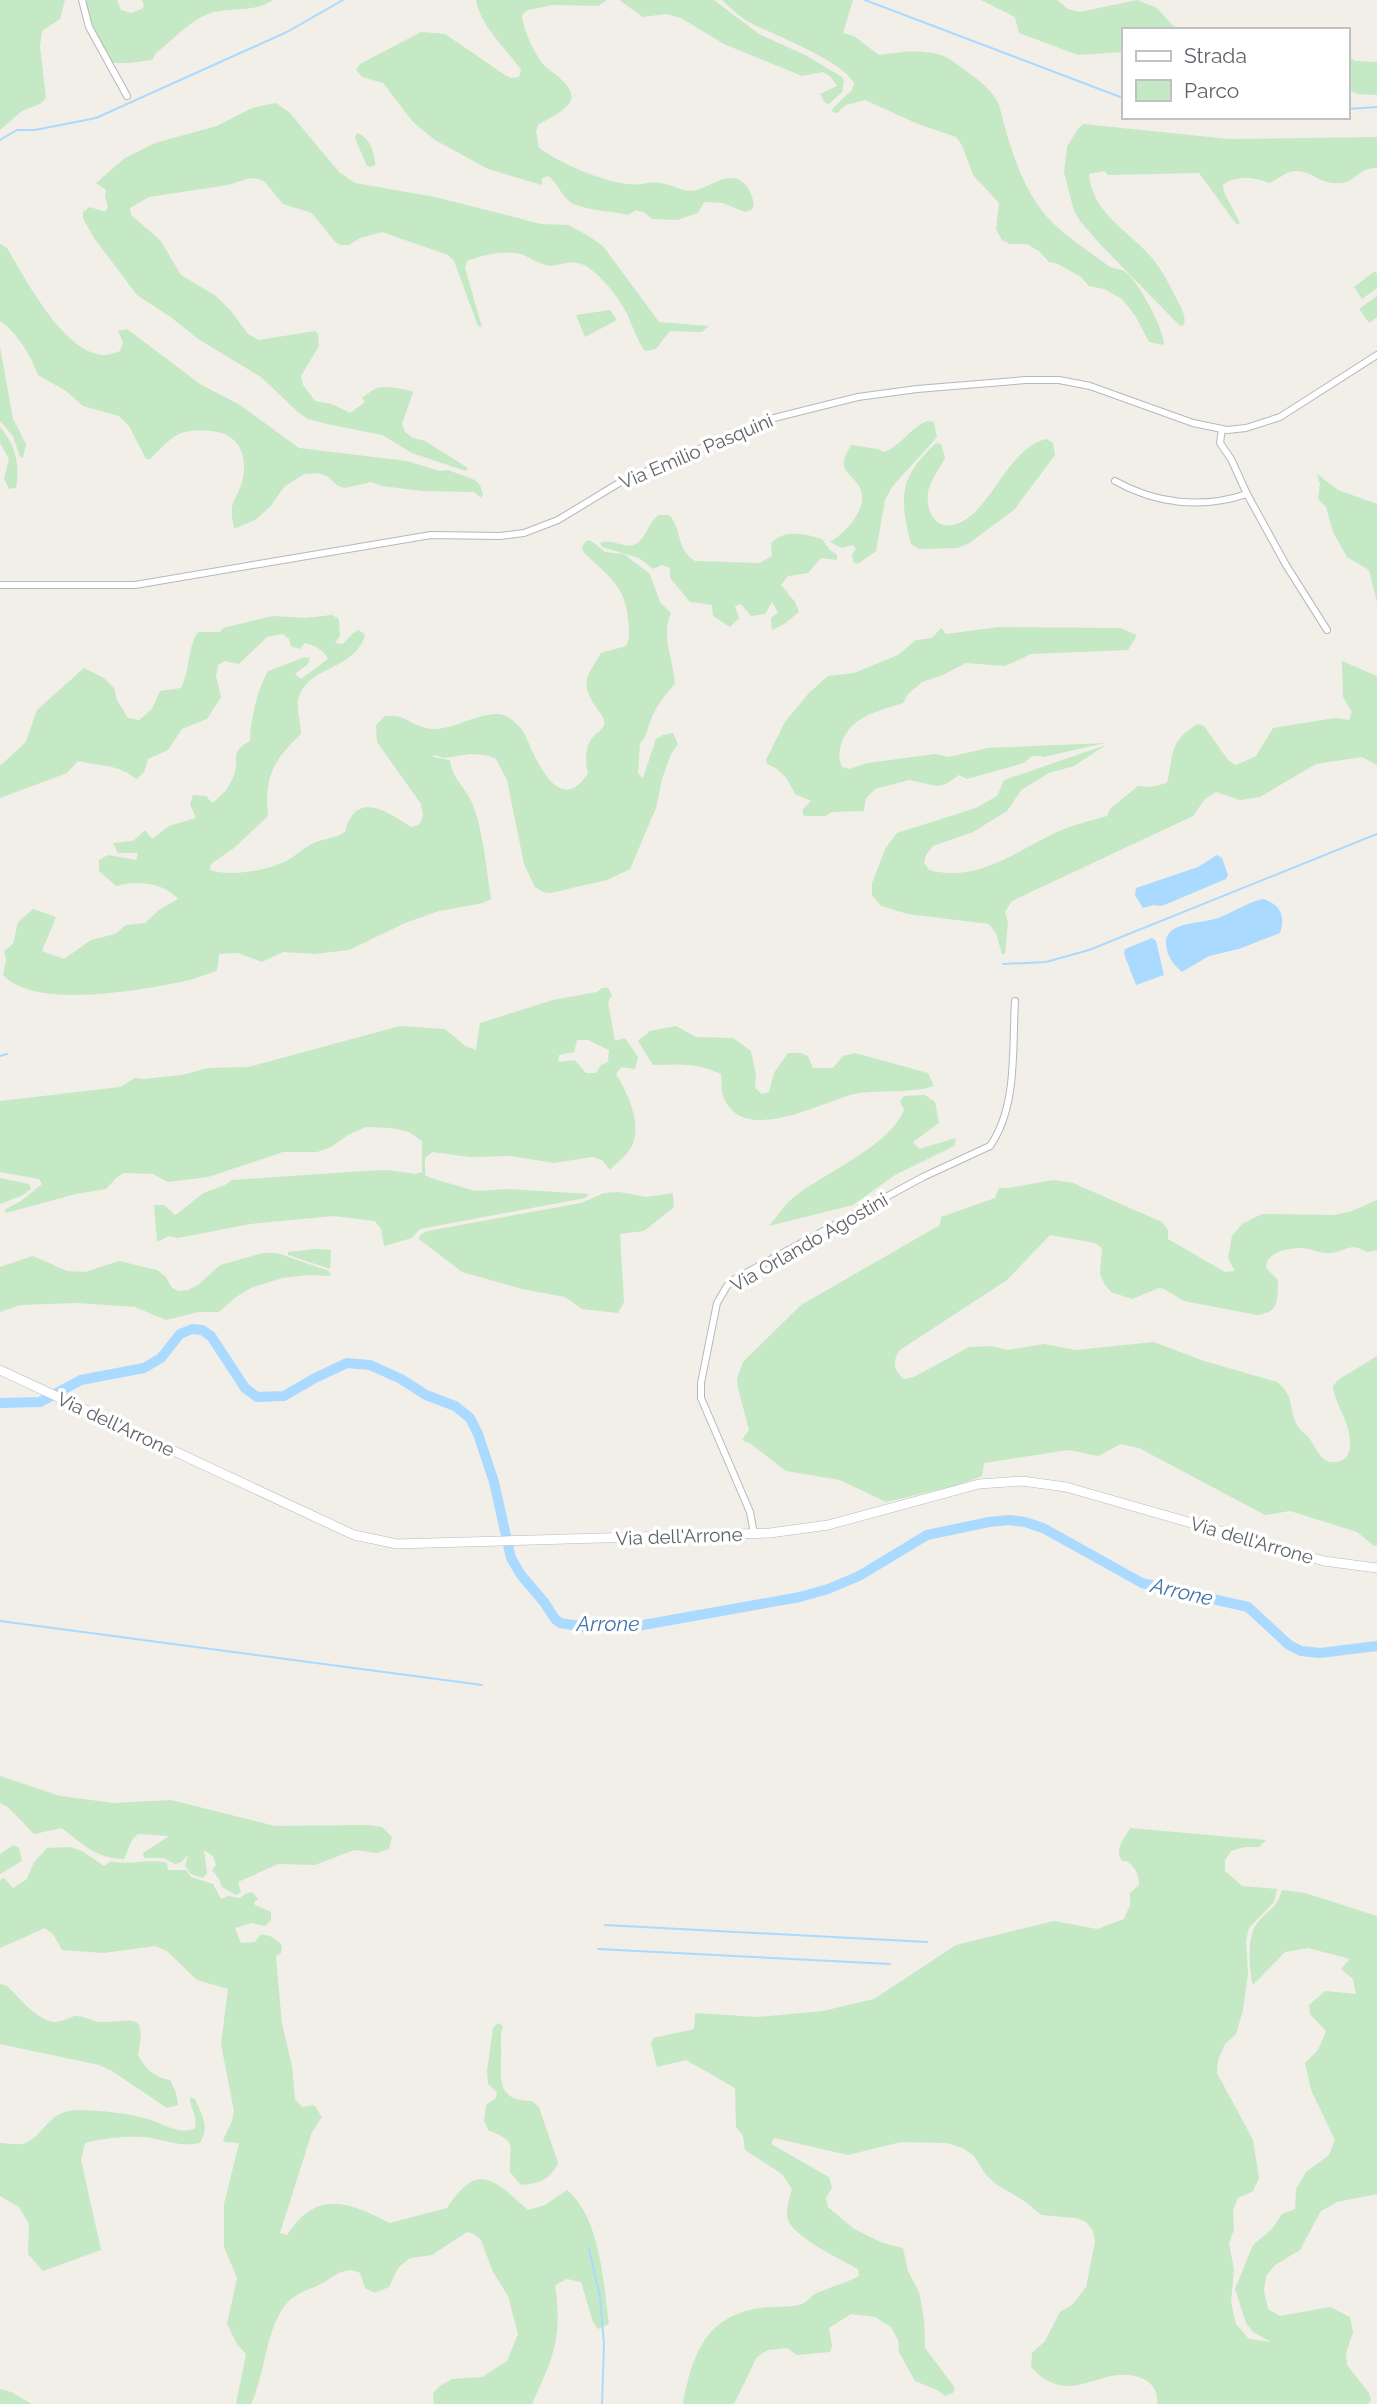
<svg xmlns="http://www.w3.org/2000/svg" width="1377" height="2404" font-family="Raleway,sans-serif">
  <rect width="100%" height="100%" fill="#f1efe8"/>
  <g fill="#c5e8c5" fill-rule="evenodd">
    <path d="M0,0H65L60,19L42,31L40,46L46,98L40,104L22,111L0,130Z"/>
    <path d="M83,0H117L121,10L131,13L142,9L144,6L142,0H273C253,14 230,6 208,14C191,20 169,43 155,54L152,60L130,63H109L94,35Z"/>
    <path d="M476,0H607L598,6L553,5L528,10L522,15C523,29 534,54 544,65C553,74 584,91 566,107C559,114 547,119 538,125L536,132L539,148C562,164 600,181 628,184C639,186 650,181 660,183C671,184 681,191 692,191C704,190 718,177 733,178C746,179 753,195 754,206L751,210L745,212L723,203L704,202L698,213L677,220L652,219L645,213L636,210L628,215C613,211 581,210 570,202C561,195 557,182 548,176L542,178V185L488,169L435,140L413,122L383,83L362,77L356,70L360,64L421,32L445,34L505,75L511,78L519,77L521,70C505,46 482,29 476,0Z"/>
    <path d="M619,0H714L759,34L807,56L842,77L844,81L842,92L829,104L825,103L820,94L837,86L830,76L823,72L802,76L724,44L681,18L666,14L643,17Z"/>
    <path d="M722,0H853L843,33L854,36L879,55C899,52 927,48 946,57C954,61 961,68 969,73C982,83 992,90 999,105C1010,147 1022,193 1054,224C1070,240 1092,253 1110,267C1118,269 1125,270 1130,276C1141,288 1164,329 1164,345L1149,342L1136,317L1122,299L1104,289L1089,286L1081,277L1058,264L1049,262L1039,251L1027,244H1010L1002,240L996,229L999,203L973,175L962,145L956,137L918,124L865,100L846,105L837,113L832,112L833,108L852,90L854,83C840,59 773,35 747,21C738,16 730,7 722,0Z"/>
    <path d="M981,0H1057L1068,9L1080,12L1137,0L1157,8L1172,25L1182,30H1123V52L1078,55L1019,33L1015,17Z"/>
    <path d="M1347,57L1356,61L1377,62V95L1358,94L1347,90Z"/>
    <path d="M276,103L289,112L339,172L355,183L435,197L541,224L568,225L587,235L603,246L659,322L709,326L702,332L670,331L656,349L645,351C636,339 633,326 626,312C619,297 594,266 578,263C567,260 556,268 546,265C537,263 529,257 521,254C503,250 483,255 467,261L465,268L482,327L478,326L454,261L448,255L382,232L360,238L349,245H341L335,242L312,213L283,204L264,181L258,179L250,178L228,185L149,197L130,208L131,215L161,241L181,275L216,296L231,311L248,334L259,340L315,331L318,334L319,346L301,376L303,385L315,401L332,404L350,413L365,402L362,398C366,395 372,390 377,388C387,386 405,389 413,392L402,424L405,432L413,438L425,441L468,468L466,471L412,453L382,435L327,424L308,419L299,413L261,377L198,339L172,318L137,295L94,238L83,218V212L90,207L105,212L108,206L105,197L106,190L96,183L125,158L155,143L217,126L252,108Z"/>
    <path d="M1083,124L1229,139L1377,137V168C1360,167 1356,181 1342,183C1317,185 1314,170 1294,171C1285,172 1278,180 1269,183C1256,177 1234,175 1223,185L1224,192L1240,223L1237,225L1199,173L1108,175L1104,171L1089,174C1092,213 1128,230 1152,258C1162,270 1170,285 1177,300C1182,309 1186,315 1184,325L1180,326L1100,244L1080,221L1074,211L1064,172L1067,147L1077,130Z"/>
    <path d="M357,133C369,137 375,152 375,165L371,167L367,166L355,138Z"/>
    <path d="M0,244L7,248C25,278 64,354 104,355C109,355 115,353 120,351L123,342L118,331L127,329L200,384L240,405L299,448L407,461L440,471L448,470L475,480L480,485L483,494L481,498L474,492L422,491L382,486L371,482L345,488L338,486L327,476L318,473L304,474L284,487L270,507L255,520L234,529C233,522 231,514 232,507C234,498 240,491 242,482C249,456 239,433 211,431C176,428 174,436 150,459H146L129,426L119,416L83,406L66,391L38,375C31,356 17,332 0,321Z"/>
    <path d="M1375,271L1377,274V288L1362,299L1354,287Z"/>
    <path d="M1377,296V317L1369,323L1359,309Z"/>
    <path d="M610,310L617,320L585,337L576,315Z"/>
    <path d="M0,347L13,419L26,444L23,458L20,457L13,436L0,421Z"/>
    <path d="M927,421L934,422L937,437L892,487L885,500L876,551L858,564L853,562L852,555L856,548L853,545L842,548L830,542C846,533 869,508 860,488C857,480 846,474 844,466C842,460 848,451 851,445L878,449L884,452C901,446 910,428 927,421Z"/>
    <path d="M0,427C16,446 20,464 16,488L9,489L4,479L9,459L0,443Z"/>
    <path d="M1046,439L1053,443L1055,455L1014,510L968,544L957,548L919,549L911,544C899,496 899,478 936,443L941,444L945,458C940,468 930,481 928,492C926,508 933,529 952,525C989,519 1005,449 1046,439Z"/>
    <path d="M1317,474L1338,490L1377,504V602L1369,570L1347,557L1333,532L1326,507L1318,499L1320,484Z"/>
    <path d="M659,515H669C683,530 675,548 695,561L760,563L772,556L771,543C785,529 804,534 822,539L830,550L837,555V560L821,558L808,573L788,576L781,585L795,602L799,612L784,624L772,630L771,618L778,612L772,602L765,614L751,616L741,604L735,606L739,618L730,627L713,616L712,605L690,602L670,578V568L662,565L653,569L639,558L602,547L600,543C611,538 622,548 633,545C647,541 647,522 659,515Z"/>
    <path d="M590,540L605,552L624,554L650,574L660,602L671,613C660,637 674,660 675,684C665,694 658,704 652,717C647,727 648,736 640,743L638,773L643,778L656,739L663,735L673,733L678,744L671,754L662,779L656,808L630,869L607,880L550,893L543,892L535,887L524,864L507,780L496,759L486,755L470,754L444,758L434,755L433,757L450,760C452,779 467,789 473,805C484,835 486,868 491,899L483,903L439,911L405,923L349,950L314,954L283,952L262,962L238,953L219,954L217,971C203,975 190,981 176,983C133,991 35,1009 3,975L6,960L4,951L13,944L18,922L33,909L56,917L42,951L64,959L91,940L115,934L126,925L145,923L159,910L178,899C163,882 137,880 116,886L99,871V860L108,855L136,860L138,853H118L113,843L133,841L145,830L152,839L169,826L196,818L190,804L193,795L206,796L212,803C223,795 229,788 234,775C240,760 228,752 250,741C250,722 258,687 268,671L305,657L310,658L308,664L295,674L301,679L328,659C323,649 315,646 305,643L300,649L291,646L289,639L283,634L267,637L239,664L225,661L218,665L216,676L221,697L207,719L182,729L168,750L148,759L144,772L137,779C114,763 103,767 78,761L67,773L0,798V766L26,742L37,710L84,668L104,678L114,688L117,700L128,718L139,720L152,709L160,691L181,688C191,668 187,648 198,632H220L223,628L273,616L305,618L332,615L339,619L340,636L335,643L343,644L353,633L359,630L365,635C354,672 305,665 298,701C297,711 301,724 301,734C273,760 264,778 268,816L234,848L211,864L210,870C229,877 267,871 286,861C296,856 303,848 314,843C324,838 335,839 345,832C356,790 386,811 411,827L419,825L423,816L421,804L377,742L376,725L385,716C407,713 413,729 435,729C457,729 490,706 508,717C515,722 523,729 526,737C536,760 560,818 588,773C585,762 585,746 593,737C598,731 606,729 604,720C603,716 598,710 595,706C579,681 588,676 601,653L626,646C631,637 629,630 628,619C626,587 606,573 584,553L582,547L586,541Z"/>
    <path d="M999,627L1120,628L1137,635L1128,650L1031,654L1005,666L966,663L943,675L922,682L908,694L903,703C877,711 849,717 841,745C839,754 838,758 842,767L849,769L868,763L935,754L949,757L988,748L1105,743L1043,757C1034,754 1030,757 1024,763L967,779L959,775L946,784L937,786L909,780L875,789L866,798L864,811L832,812L825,816H804L802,810L811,801L795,794C789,781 782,769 767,764L766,760L785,722L809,693L828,676L854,673L898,655L916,640L932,638L941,628L946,634Z"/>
    <path d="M1342,661L1377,676V765L1362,757L1316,764L1260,797L1240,800L1216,792L1205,799L1193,816L1012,901L1005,912L1008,922L1005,954H1002L996,933L989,924L908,914L881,906L872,895V883L885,849L897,833L976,808L997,796L1004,780L1106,745L1074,766L1049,773L1021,790L1007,811L973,832L933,846L926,855L924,862L929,870C977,883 1015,852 1055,833C1071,825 1090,821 1107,816L1110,809L1138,786L1151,787L1167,783C1174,755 1168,741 1198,724L1204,726L1228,760L1236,765L1256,756L1273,728L1335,718L1349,720L1352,712L1343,697Z"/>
    <path d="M602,988H608L612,995L608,1002L615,1041L625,1038L638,1057L635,1069L621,1067L616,1074C628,1093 644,1128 630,1149C625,1157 616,1163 610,1170L602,1160L592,1157L554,1163L511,1156L470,1157L432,1152L425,1158V1175L431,1178L475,1191L509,1189L589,1194L585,1198L420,1229L412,1238L384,1246L381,1229L375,1221L334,1216L250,1224L178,1238L169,1236L157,1242L154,1205H164L175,1215C185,1209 194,1199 204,1193C214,1188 223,1188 232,1180L364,1171L387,1170L416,1174L422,1172V1141L409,1132L392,1128L365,1127L348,1135L331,1147L317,1152H283L208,1177L168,1182L153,1174L123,1173L116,1178L106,1189L76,1194L6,1213L4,1210L21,1201L42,1184L39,1179L0,1172V1101L120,1087L135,1078L143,1079L182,1075L208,1068L248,1067L400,1026L445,1029L465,1046L476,1050L480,1023L553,1000L597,992ZM577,1040H588L609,1050L608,1062L601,1065L596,1073H586L575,1060L558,1062L559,1055L574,1052Z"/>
    <path d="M676,1026L696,1037L733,1038L751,1051L756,1076L755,1088L762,1094L769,1092L774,1073L788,1053H801L808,1056L813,1068H833L843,1056L855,1053L928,1073L934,1086C908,1094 881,1089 854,1094C821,1102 742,1147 723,1096C721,1090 722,1080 721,1074C698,1063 678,1064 653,1065L638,1041L650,1031Z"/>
    <path d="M925,1095L935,1102L939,1123L913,1142L919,1149L956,1138L954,1146L895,1175L853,1205L769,1226C777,1217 784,1205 794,1197C824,1173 890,1146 904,1110L900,1101L904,1096Z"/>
    <path d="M0,1178L29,1184L31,1189L23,1195L0,1204Z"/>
    <path d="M1053,1180L1073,1183L1162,1222L1168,1230V1239L1225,1272L1235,1271L1228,1258L1232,1236L1242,1224L1262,1214L1334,1215L1352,1211L1377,1200V1250L1367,1252C1348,1241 1347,1252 1329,1253C1320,1254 1310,1248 1301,1248C1288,1248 1266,1252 1266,1268L1278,1280C1277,1300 1280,1312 1257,1315L1184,1301L1164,1289L1159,1288L1132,1299L1111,1292L1105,1285L1100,1274L1102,1248L1095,1243L1050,1235L1007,1280L900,1350C892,1361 893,1370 904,1379L914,1377L969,1347L991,1346L1007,1350L1044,1344L1076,1350L1154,1342L1204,1361L1277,1382C1295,1396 1288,1408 1297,1425C1300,1431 1305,1433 1308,1437C1318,1449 1321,1467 1340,1461C1348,1458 1350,1452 1350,1444C1351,1422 1335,1406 1333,1386L1338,1380L1377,1356V1545L1374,1546L1357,1532L1290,1511L1265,1515L1139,1448L1121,1444L1098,1456L1069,1450L984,1463L982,1476L958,1485L886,1502L840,1480L786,1471L751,1444L742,1440L749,1430L738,1388L737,1379L743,1362L801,1305L940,1225L941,1217L995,1198L999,1188H1009Z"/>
    <path d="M619,1192L646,1197L673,1193L674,1207L644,1231L620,1234L624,1302L618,1313L582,1309L565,1297L522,1289L462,1272L419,1239L420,1235L428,1231L581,1203L604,1193Z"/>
    <path d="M316,1249L331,1250L330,1269L288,1255V1252Z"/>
    <path d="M263,1253H277L329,1271L331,1276L309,1275L282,1278L253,1287L236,1297L219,1312H198L166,1320L135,1307L78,1303L20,1305L0,1312V1267L33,1256L67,1271L85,1272L119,1261L157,1270L165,1276L172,1288L179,1291L188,1290L198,1285L220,1265Z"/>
    <path d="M0,1776L60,1796L114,1803L171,1800L275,1826L367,1825L382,1827L392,1837L389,1849L376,1853L354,1850L315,1865L278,1864L238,1882L241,1893L236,1895L222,1887L219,1879L212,1870L216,1865L213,1856L204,1850L207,1874L202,1878L191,1874L185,1866L188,1855L180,1863L175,1864L163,1858H144L143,1853L169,1836L138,1834L132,1840L124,1859C95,1858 84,1845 62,1828L34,1834L8,1807L0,1803Z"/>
    <path d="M1130,1828L1266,1840L1259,1847H1245L1231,1851L1225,1860V1871L1242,1886L1277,1889L1274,1902L1249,1928L1246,1940L1248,1974L1243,2010L1236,2034L1225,2044L1218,2060L1217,2073L1253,2140L1259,2178L1253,2191L1238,2198L1233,2210L1234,2229L1229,2244L1234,2269L1231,2302L1236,2324L1249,2339L1271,2342L1253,2332L1246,2323L1235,2289L1253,2245L1272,2229L1282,2214L1295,2209L1296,2189L1306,2172L1329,2155L1335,2140L1311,2090L1305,2063L1318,2050L1326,2031L1310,2014L1309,2005L1325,1991L1356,1994L1353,1979L1341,1969L1350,1959L1308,1948L1285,1952L1253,1985C1249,1971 1247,1937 1256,1925C1267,1909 1275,1912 1282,1890L1305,1893L1377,1916V2194L1337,2202L1321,2211L1300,2250L1275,2265L1266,2276L1264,2291L1268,2309L1280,2316L1330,2307L1350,2317L1353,2332L1346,2353L1347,2365L1369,2393L1371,2400L1368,2404H1157C1160,2382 1138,2373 1119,2375C1101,2376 1084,2387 1064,2386C1050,2384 1040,2377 1031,2367L1032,2353L1045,2341L1060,2312L1072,2305L1086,2287L1095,2242L1093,2231L1086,2222L1076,2218L1041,2215L1026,2202L996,2184L986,2175L974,2156L963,2148L947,2143L901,2142L848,2155L774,2138L771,2144L829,2177L832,2188L826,2198L828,2207L854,2229L883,2243L903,2248L908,2271L919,2292L924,2319L925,2348L955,2388L953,2393L945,2396L937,2390L915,2381L899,2352L898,2340L891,2327L875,2317L851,2314L829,2328L832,2346L830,2352L797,2355L787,2348L768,2350L757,2357L734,2404H683C692,2356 705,2316 760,2308C773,2306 790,2308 802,2304C807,2302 810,2297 815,2294C829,2287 845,2284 859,2276L858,2269C840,2259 798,2239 789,2222C784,2212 790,2198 792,2189L782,2174L745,2150L743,2136L736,2127L735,2088L686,2060L657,2067L651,2044L653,2038L694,2029L695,2013L758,2017L823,2011L874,1999L956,1945L1054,1921L1097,1929L1124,1919L1130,1905V1893L1139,1885C1139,1874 1135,1866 1126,1861H1122C1114,1849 1124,1839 1130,1828Z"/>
    <path d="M13,1845L19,1848L22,1861L0,1874V1854Z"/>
    <path d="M70,1847L82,1851L104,1866L111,1861C125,1866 150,1858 167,1863L168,1870H186L191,1877L213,1884L221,1899L228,1896L240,1898L245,1894L252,1892L258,1899L254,1902L255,1905L271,1912V1920L265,1926L251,1923L235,1928L241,1943L255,1942L260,1935C269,1934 277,1939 282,1946L281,1953L276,1956L282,2024L292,2066L295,2099L302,2107L314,2105L322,2117L312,2132L280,2233L287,2235C318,2188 349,2203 390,2223L447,2208C478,2161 493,2179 528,2210L545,2205L567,2190C601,2219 603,2282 609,2324L598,2329L593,2322L581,2282L567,2279L555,2285C563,2337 553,2358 532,2404H434L433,2393L441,2385L452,2379L482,2377L507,2361L518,2334L508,2296L493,2272L481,2240L474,2234L467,2232L432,2255L410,2258L398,2268L389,2287L375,2293L365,2288L360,2273C347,2266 337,2274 326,2281C314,2289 298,2291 288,2302C265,2327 266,2374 251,2404H236L246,2354L237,2344L227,2324L237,2278L224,2247V2204L239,2143L225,2142L223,2140L232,2121L234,2111L221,2044L228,1989L197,1980L167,1951L155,1946L104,1953L62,1950L53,1934L45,1928L0,1948V1880L4,1878L13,1888L27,1879L34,1862L47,1848Z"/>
    <path d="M0,1984L7,1986C19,1997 36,2020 54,2022C61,2022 69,2018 75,2016C84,2015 92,2022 101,2022C136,2022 146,2011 138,2055C146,2070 154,2077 170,2080L176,2093L178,2105L167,2108L112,2071L99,2065L0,2044Z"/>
    <path d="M498,2023L503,2026C499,2038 502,2047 501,2060C500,2087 501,2100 532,2101L539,2107L558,2163C550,2180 540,2183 521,2185L510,2172C509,2143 518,2142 488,2130L484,2120L486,2105L496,2098L497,2092L488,2084L487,2071L493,2028Z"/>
    <path d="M190,2097L195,2099C202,2115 210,2127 200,2143C181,2147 169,2141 151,2138C134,2135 102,2138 85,2143L81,2160L101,2250L43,2271L28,2254L29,2224L19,2207L0,2196V2143C6,2143 16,2145 22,2144C44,2139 45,2111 77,2110C99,2110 126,2113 148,2119C163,2123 179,2136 195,2128C198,2116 190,2109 190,2097Z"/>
    <path d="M0,2389L11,2392L32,2404H0Z"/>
  </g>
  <g fill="#aadaff">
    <path d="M1217,855L1222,858L1228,875L1226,879L1162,906L1154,905L1143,908L1135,895L1136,888L1198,867Z"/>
    <path d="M1263,899C1280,904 1286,916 1280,933L1239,949L1209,956L1182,972C1174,965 1169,959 1167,950C1159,920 1199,925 1218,918C1233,913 1247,902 1263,899Z"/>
    <path d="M1152,938L1156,941L1164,975L1136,985L1124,954L1125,949Z"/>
  </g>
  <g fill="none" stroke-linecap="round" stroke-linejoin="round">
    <g stroke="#aadaff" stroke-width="2">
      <path d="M865,0L1123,98"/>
      <path d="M1347,109L1377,107"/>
      <path d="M0,140L17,130H35L96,118L287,32L343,0"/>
      <path d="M1003,964L1046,962L1089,950L1377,834"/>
      <path d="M0,1056L7,1054"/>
      <path d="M0,1621L482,1685"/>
      <path d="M605,1925L927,1942"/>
      <path d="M598,1949L890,1964"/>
      <path d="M589,2249L600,2297L604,2344L602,2404"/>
    </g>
    <path stroke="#aadaff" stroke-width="10" d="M0,1403L40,1402L81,1380L144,1368L161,1358L180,1334L192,1329L202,1330L211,1336L245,1388L257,1397L284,1396L315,1378L347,1363L370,1365L401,1379L426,1395L455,1406L470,1418L478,1434L494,1482L511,1558L521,1575L544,1602L555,1619L560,1623L586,1627H632L800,1597L828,1589L859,1576L927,1535L989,1522L1009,1520L1025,1522L1043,1528L1142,1583L1248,1607L1289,1645L1301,1651L1320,1653L1377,1646"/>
    <g stroke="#b5b8bc" stroke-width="8">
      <g id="street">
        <path d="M82,0L89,27L127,96"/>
        <path d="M1222,429L1220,443L1231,459L1247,494L1286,565L1327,630"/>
        <path d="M1115,481C1156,504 1202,509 1247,494"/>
        <path d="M0,585H135L431,535L500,536L524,533L558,520L619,483L770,419L858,397L917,389L1026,380H1059L1090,386L1193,423L1227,430L1246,428L1280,417L1377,355"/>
        <path d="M754,1534L750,1512L701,1398V1383L717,1303L727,1286L735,1279L923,1177L990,1146C1018,1106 1012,1047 1015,1001"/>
      </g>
    </g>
    <g stroke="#b6babf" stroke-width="10">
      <path id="secondary" d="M0,1370L354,1535L397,1544L770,1533L828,1525L979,1484L1022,1481L1066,1487L1324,1561L1377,1568"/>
    </g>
    <use href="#street" stroke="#fff" stroke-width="6"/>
    <use href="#secondary" stroke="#fff" stroke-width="9"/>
  </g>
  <g text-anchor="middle" stroke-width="7" stroke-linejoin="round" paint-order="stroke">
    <g font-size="19" fill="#5f6368" stroke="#fff">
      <text transform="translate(696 451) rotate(-23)" y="7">Via Emilio Pasquini</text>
      <text transform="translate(809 1242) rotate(-30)" y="7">Via Orlando Agostini</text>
      <text transform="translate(116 1424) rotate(25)" y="7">Via dell'Arrone</text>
      <text transform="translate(679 1536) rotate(-2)" y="7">Via dell'Arrone</text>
      <text transform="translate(1252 1540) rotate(16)" y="7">Via dell'Arrone</text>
    </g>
    <g font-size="21" font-style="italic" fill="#4174aa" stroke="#fff">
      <text transform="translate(1182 1592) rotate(13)" y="7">Arrone</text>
      <text x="608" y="1631">Arrone</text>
    </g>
  </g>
  <rect x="1122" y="28" width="228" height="91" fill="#ffffff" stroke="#bfc1c3" stroke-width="2"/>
  <rect x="1136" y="51" width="35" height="10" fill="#ffffff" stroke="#bfc1c3" stroke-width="2"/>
  <text x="1184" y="63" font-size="21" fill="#5f6368">Strada</text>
  <rect x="1136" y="80" width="35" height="21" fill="#c5e8c5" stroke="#bfc1c3" stroke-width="2"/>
  <text x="1184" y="98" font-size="21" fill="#5f6368">Parco</text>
</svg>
